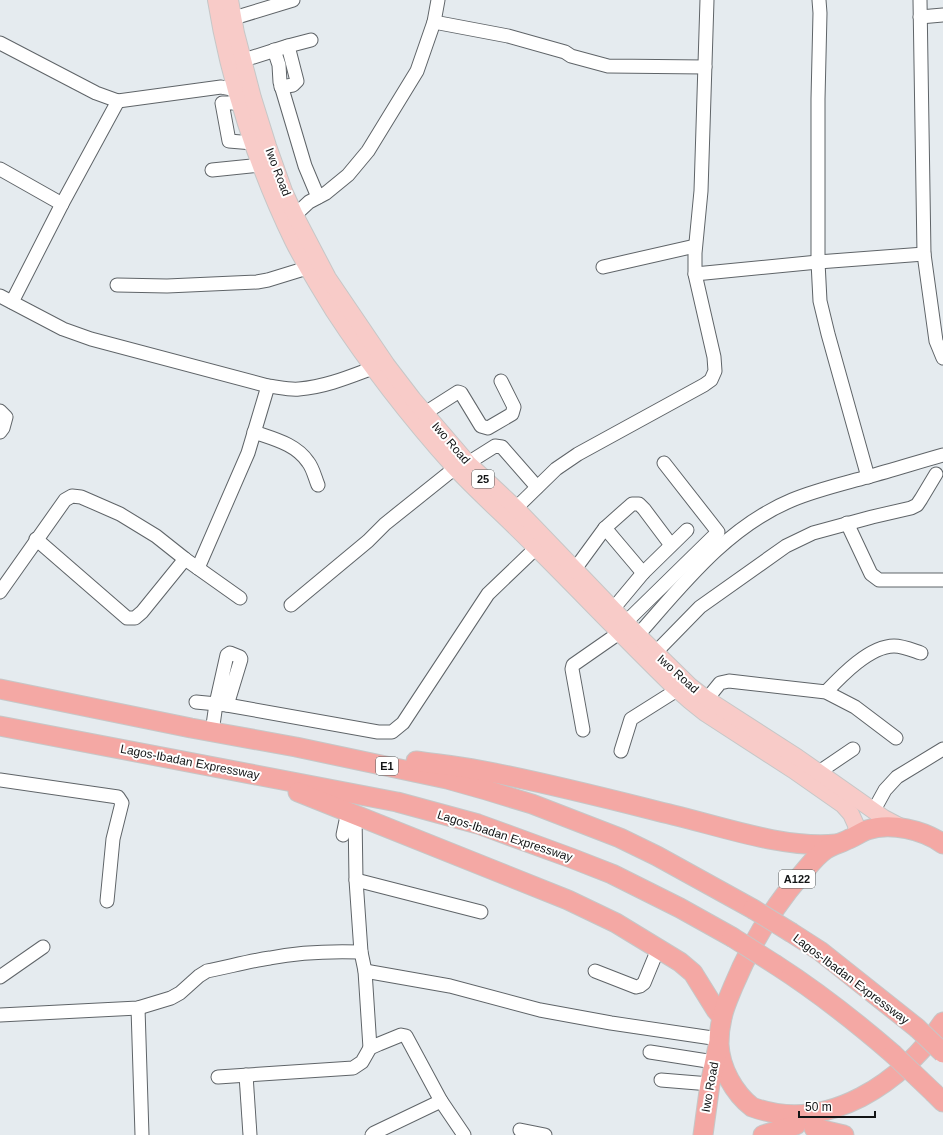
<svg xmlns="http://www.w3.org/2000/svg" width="943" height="1135" font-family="Helvetica,sans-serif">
  <rect width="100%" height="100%" fill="#e5ebef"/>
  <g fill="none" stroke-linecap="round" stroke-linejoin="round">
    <g stroke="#5f6468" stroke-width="15">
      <g id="minor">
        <path d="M819,0L820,13L818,99V262L820,301L828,334L868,477"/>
        <path d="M920,0L924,254L936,341L943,358"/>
        <path d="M920,17L943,15"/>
        <path d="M234,18L293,0"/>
        <path d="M434,22L508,36L565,52L571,56L608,66L705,67"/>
        <path d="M0,43L96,93L118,101L221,87L237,90L245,89"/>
        <path d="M274,50L279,65L280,82L305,166L318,197"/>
        <path d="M244,60L288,46L311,40"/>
        <path d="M281,87L293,85L297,81L288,46"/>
        <path d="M241,103H222L229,141L253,143"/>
        <path d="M0,169L62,204"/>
        <path d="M212,170L260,165"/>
        <path d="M295,215L309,202L326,193L348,175L368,151L417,71L434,22L438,0"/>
        <path d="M603,267L695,246"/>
        <path d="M695,274L818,262L924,254"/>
        <path d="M117,285L167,286L257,282L268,280L307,268"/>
        <path d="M0,296L63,329L91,339L268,386C278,387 289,390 299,389C325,387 349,377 373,368"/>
        <path d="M12,302L62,204L118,101"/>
        <path d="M0,411L6,417L3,428L0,432"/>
        <path d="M425,413L458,392L461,393L481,426L488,428L512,414L514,407L501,381"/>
        <path d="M254,432C274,439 296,444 308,462C313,468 315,478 318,485"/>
        <path d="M468,463L495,446L502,447L537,487"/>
        <path d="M516,508L556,469L578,454L704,385L711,380L715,371L714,357L695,274V253L701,191L707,0"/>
        <path d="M847,523L871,574L879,580H943"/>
        <path d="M605,528L643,573"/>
        <path d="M36,539L127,618H135L142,612L185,559"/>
        <path d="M198,568L248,453L268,386"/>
        <path d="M575,569L605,528L632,504H639L644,509L671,545"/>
        <path d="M0,592L65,500L72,496L81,497L120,514L156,536L185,559L240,598"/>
        <path d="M291,605L368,541L385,524L455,468"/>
        <path d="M613,609L643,573L687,530"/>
        <path d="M626,622L718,532L664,463"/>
        <path d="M638,635C683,584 727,527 792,500C816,490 842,484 867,477C893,470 918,462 943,455"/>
        <path d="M655,653L700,607L786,546L813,533L872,517L911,508L917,505L921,499L936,474"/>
        <path d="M826,692C842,675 870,646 894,646C903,646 912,650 921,653"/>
        <path d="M707,699L720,683L729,681L826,692L855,707L896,738"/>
        <path d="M196,702L227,705L378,732H392L403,723L488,594L536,548"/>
        <path d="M583,730L572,669L573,665L619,633"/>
        <path d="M212,732L216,704L227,655L230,653L240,657L241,659L227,705"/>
        <path d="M621,751L631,719L677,690"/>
        <path d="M819,772L853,749"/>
        <path d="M0,780L118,797L122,803L113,839L107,901"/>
        <path d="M874,810L885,790L897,777L943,749"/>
        <path d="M355,814L356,880L361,952L365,971L370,1048"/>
        <path d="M343,835L348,811"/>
        <path d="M356,880L481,912"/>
        <path d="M365,971L450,986L540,1010L611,1023L719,1039"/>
        <path d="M595,971L636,987L640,986L644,983L658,949"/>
        <path d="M0,977L43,947"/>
        <path d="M138,1008L142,1135"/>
        <path d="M0,1015L138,1008L171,998L180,993L199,976L207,971C228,967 249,961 270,958C300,952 331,951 361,952"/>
        <path d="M650,1052L714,1062"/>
        <path d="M246,1075L250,1135"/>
        <path d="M218,1077L353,1068L362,1062L370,1048L379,1044L401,1035L406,1036L441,1101L464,1135"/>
        <path d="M661,1080L710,1084"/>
        <path d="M520,1130L545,1135"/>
        <path d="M372,1135L374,1133L441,1101"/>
      </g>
    </g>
    <g stroke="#c6c7c7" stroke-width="18">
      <g id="major">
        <path d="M216,0C229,81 257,167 293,241C305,265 319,287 333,310C369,365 410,418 454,467C480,495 509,520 535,547C581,593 626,640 672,685L690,701L705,713L793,770L843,805L851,814L856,825L857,836"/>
        <path d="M230,0L236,33L253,98L268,146L284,191L295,215L328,278L387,365L413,399L468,463L516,508L641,638L690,686L707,699L797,757L884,818L903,828"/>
      </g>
    </g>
    <g stroke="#c6c7c7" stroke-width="21">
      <g id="highway">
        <path d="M0,689L191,728L296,747L447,779L486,790L532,804L620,838L657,856L753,909"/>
        <path d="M0,726L397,802L478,824L571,858L612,874L680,908L732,937"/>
        <path d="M416,761C437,764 458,766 479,770C544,782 609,799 673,815C723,827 785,849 836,844"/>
        <path d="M298,792L568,900L616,923L680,962L693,973L716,1010L722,1017"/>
        <path d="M943,844C924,830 890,822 867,830C861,832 855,837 849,839C842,843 832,845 825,850C816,856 809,866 802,874C773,907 750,946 733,987C729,997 724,1007 722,1018C720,1026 719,1036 719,1044C720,1068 734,1093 752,1107C827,1135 904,1081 943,1022"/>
        <path d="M792,933L820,951L917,1028"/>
        <path d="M776,965C818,992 856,1022 893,1054"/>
        <path d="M934,1093L943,1102"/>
        <path d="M814,1128L844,1135"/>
        <path d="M703,1135L710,1084L718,1046"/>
        <path d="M763,1135L796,1125"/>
      </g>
    </g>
    <use href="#minor" stroke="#fff" stroke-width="13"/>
    <use href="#major" stroke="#f8cbc8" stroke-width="16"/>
    <use href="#highway" stroke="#f4a8a4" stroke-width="19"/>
    <g stroke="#c6c7c7" stroke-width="21" stroke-linecap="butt">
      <g id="highway-bridge">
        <path d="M753,909L792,933"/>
        <path d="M732,937L776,965"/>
        <path d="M917,1028L943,1053"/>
        <path d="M893,1054L934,1093"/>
      </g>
    </g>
    <use href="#highway-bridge" stroke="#f4a8a4" stroke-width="19"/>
  </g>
  <g text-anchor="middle" stroke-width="4" stroke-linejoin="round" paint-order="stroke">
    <g fill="#fff" stroke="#595a5b" stroke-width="1">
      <rect x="472" y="470" width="22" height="18" rx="3"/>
      <rect x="376" y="757" width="22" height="18" rx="3"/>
      <rect x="779" y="870" width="36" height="18" rx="3"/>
    </g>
    <g font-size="11" font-weight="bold" fill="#121415">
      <text x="483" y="483">25</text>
      <text x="387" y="770">E1</text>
      <text x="797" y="883">A122</text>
    </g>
    <g font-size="12" fill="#121415" stroke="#fff">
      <text transform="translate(278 172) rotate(69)" y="4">Iwo Road</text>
      <text transform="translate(451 443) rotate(49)" y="4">Iwo Road</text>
      <text transform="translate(678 674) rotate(42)" y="4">Iwo Road</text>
      <text transform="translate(190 762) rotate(11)" y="4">Lagos-Ibadan Expressway</text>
      <text transform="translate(505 836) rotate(18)" y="4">Lagos-Ibadan Expressway</text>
      <text transform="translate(851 979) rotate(37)" y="4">Lagos-Ibadan Expressway</text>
      <text transform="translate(710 1087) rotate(-80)" y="4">Iwo Road</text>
    </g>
  </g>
  <path d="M799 1111v6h76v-6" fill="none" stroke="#121415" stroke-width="2"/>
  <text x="805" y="1111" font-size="12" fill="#121415" stroke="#ffffff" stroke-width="3" paint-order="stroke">50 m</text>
</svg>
